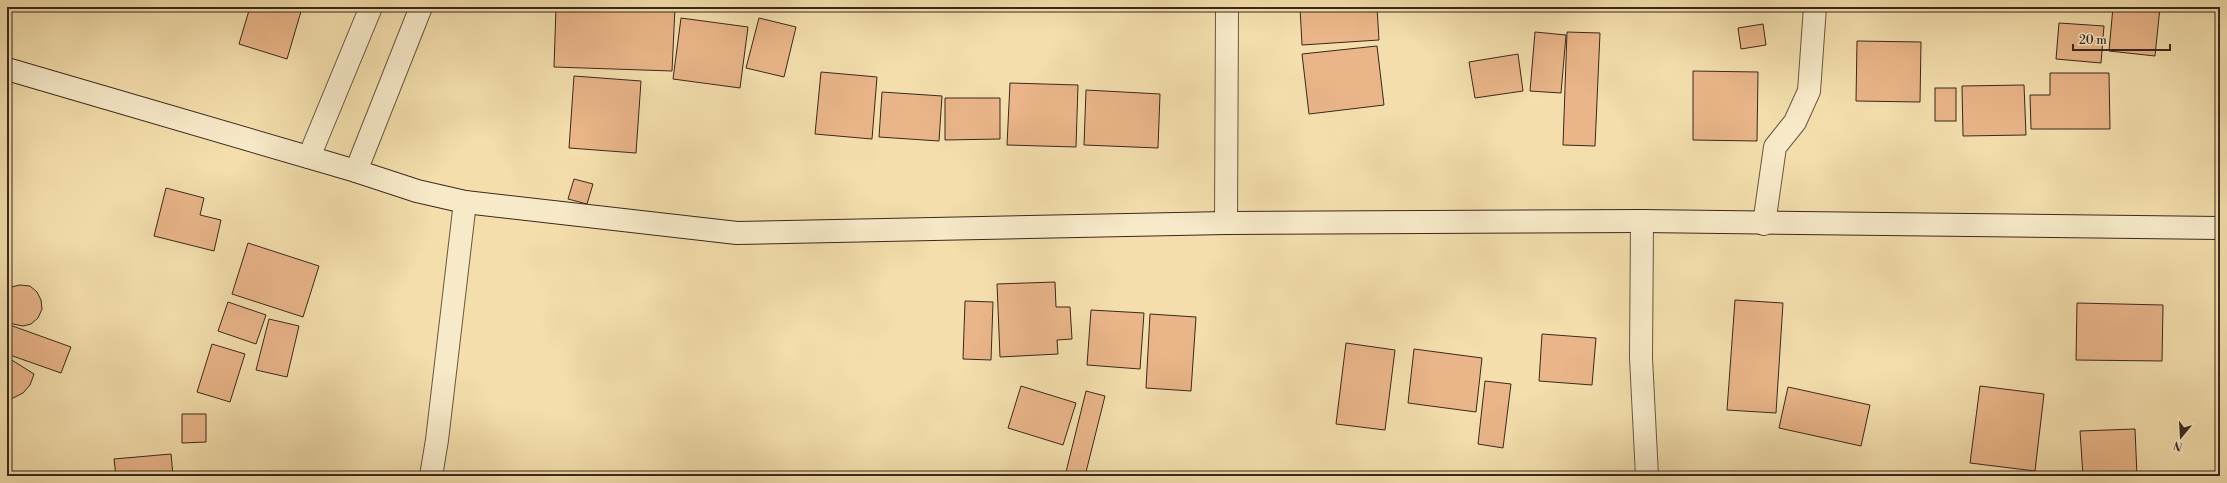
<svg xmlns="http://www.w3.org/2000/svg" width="2227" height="483" font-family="'Libre Bodoni',serif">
  <rect width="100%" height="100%" fill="#f3deac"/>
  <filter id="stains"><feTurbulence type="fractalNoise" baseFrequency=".005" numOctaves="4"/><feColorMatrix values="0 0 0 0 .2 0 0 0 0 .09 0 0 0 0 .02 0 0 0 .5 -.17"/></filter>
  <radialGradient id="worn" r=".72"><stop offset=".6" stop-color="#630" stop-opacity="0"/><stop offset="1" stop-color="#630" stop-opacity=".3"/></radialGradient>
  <g fill="#e9b589" stroke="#3b281d">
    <path d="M250,7L302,8L287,59L239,44Z"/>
    <path d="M556,7H675L672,71L554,67Z"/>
    <path d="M1300,7H1377L1379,40L1302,45Z"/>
    <path d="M2113,7H2160L2155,56L2109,51Z"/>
    <path d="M681,18L748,27L740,88L673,79Z"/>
    <path d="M759,18L796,27L784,77L746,68Z"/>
    <path d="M2059,23L2104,26L2101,63L2056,59Z"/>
    <path d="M1763,24L1766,45L1741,49L1738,28Z"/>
    <path d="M1535,32L1566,35L1561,93L1530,91Z"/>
    <path d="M1567,32L1600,33L1595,146L1563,145Z"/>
    <path d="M1857,41L1921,42L1920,102L1856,101Z"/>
    <path d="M1377,46L1384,105L1309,114L1302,54Z"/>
    <path d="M1518,54L1523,91L1475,98L1469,62Z"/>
    <path d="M1693,71L1758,72L1757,141L1693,140Z"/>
    <path d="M821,72L877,77L872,139L815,134Z"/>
    <path d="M2050,73H2109L2110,129H2031L2030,95H2050Z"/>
    <path d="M574,76L641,81L636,153L569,148Z"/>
    <path d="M1010,83L1078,85L1076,147L1007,145Z"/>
    <path d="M2024,85L2026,135L1963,136L1962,86Z"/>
    <rect x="1935" y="88" width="21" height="33"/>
    <path d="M1086,90L1160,94L1158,148L1084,145Z"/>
    <path d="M882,92L942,96L939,141L879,137Z"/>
    <path d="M945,98H1000V139L945,140Z"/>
    <path d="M574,179L593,184L587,204L568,199Z"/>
    <path d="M166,188L204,198L200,215L221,220L214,251L154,236Z"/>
    <path d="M248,243L319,266L303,317L232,294Z"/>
    <path d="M1055,282L1056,307H1070L1072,339L1057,340L1058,354L1000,357L997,284Z"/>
    <path d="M20,285L30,286L37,292L41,300L42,309L38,318L31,324L23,326L13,324L7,320V290L11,287Z"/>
    <path d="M1735,300L1783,303L1776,413L1727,410Z"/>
    <path d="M965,301L993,302L991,360L963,359Z"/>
    <path d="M228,302L266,315L256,344L218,331Z"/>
    <path d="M2077,303L2163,305L2162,361L2076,360Z"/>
    <path d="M1091,310L1144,313L1140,369L1087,365Z"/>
    <path d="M1150,314L1196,317L1191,391L1146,388Z"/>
    <path d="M269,319L299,326L287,377L256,370Z"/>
    <path d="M7,324L71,347L61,373L7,354Z"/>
    <path d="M1542,334L1596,338L1592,385L1539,381Z"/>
    <path d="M1346,343L1395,350L1385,430L1336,424Z"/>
    <path d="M212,344L245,354L230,402L197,392Z"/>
    <path d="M1414,349L1482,358L1476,412L1408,403Z"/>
    <path d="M7,357L34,374L30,385L23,393L13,398L7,399Z"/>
    <path d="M1485,381L1511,384L1503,448L1478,444Z"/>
    <path d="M1021,386L1076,403L1063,445L1008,428Z"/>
    <path d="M1980,386L2044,394L2035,471L1970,463Z"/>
    <path d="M1788,387L1870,405L1861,446L1779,428Z"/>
    <path d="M1086,391L1105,396L1085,476H1081L1066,472Z"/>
    <path d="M182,414H206V442L182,443Z"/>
    <path d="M2135,429L2137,476H2083L2080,431Z"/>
    <path d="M171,454L173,476H116L114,459Z"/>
  </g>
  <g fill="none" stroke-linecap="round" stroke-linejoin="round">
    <g stroke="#695641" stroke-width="24">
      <g id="minor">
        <path d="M309,157L371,7"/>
        <path d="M356,171L421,7"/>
        <path d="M1642,221L1641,358L1647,476"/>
        <path d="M1226,223L1227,7"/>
        <path d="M1764,224L1775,147L1795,122L1809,91L1815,7"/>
        <path d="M431,476L437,440L465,202"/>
      </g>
    </g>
    <g stroke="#3b281d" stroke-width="24">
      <path id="secondary" d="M7,69L356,171L417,191L465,202L737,233L1226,223L1642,221L2220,228"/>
    </g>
    <use href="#minor" stroke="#f7eac9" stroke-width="22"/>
    <use href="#secondary" stroke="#f7eac9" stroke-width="22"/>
  </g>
  <rect width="2227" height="483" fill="none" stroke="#f3deac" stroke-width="24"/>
  <rect x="8" y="8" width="2211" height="467" fill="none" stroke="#3b281d" stroke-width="2"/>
  <rect x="12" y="12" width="2203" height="459" fill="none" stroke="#3b281d"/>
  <g transform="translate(2181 437) rotate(198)" stroke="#f7eac9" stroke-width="3" paint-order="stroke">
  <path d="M0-3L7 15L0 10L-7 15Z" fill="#3b281d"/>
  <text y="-6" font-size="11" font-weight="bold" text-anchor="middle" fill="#3b281d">N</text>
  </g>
  <path d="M2073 44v6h97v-6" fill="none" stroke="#3b281d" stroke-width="2"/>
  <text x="2079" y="44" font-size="12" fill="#3b281d" stroke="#f7eac9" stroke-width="3" paint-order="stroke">20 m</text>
  <rect width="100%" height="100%" filter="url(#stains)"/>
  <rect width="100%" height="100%" fill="url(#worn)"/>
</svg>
